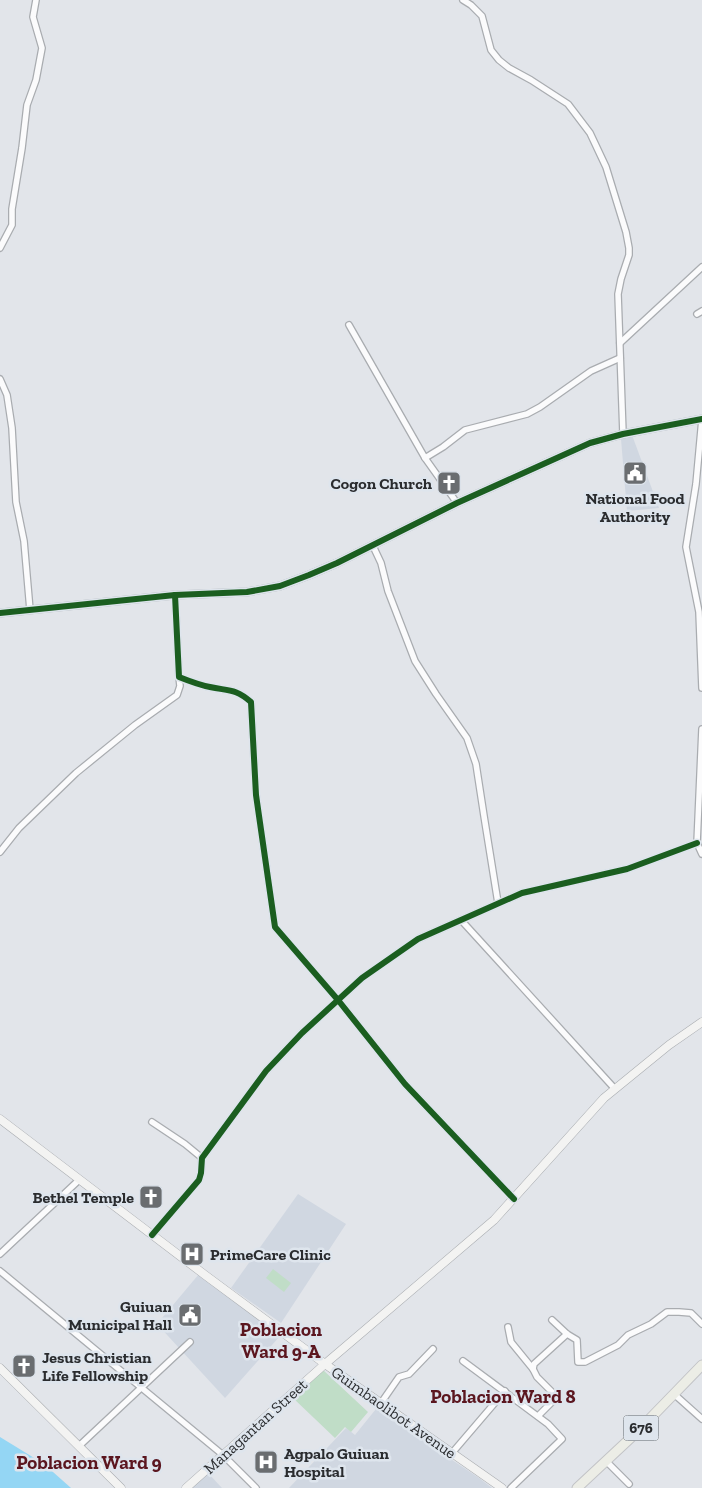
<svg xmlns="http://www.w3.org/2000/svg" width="702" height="1488" font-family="'Zilla Slab',serif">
  <rect width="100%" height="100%" fill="#e2e5ea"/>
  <g fill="#d0d7e1">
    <path d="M632,435L659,508L627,511L621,439Z"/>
    <path d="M298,1194L346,1224L281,1323L231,1288Z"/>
    <path d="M199,1274L280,1336L225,1398L157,1324Z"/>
    <path d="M376,1409L479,1478L492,1488H289L346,1428L355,1435Z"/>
    <path d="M208,1473L222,1488H191Z"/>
  </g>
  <g fill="#c0ddc7">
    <path d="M273,1269L291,1283L284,1292L266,1278Z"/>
    <path d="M323,1370L368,1412L351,1432L345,1427L335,1438L293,1398Z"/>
  </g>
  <path fill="#94d6f4" d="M0,1437L44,1464L71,1488H0Z"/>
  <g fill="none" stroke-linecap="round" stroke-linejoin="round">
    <g stroke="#a9acb0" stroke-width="8">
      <g id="street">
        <path d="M463,0L471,5L482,16L491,50L499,60L509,68L531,80L568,104L590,133L606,167L626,232L629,248V255L621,279L618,294L623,434"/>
        <path d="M0,248L12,225V209L22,148L27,105L36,80L42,48L33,17L36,0"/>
        <path d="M697,314L702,311"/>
        <path d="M349,325L425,458L457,503"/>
        <path d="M620,343L702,267"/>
        <path d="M0,379L7,395L12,428L16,502L24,541L30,610"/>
        <path d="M702,419L696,484L686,547L699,612L702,688"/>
        <path d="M425,458L443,447L465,430L527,414L540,407L591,371L620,358"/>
        <path d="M373,546L381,563L388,591L415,661L436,694L467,738L476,764L484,816L498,903"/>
        <path d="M175,595L179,677C189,681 199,685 210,687C228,691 235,688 251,702L256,795L275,927L338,1000L405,1084L514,1199"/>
        <path d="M702,729L697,843L702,854"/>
        <path d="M0,852L19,828L76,773L135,725L177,695L180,686L179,677"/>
        <path d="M461,920L615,1089"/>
        <path d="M152,1122L185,1144L202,1158"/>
        <path d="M152,1235L199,1180L201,1173L202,1158L266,1071L302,1033L362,978L418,939L522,893L627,869L697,843"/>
        <path d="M0,1254L79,1180"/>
        <path d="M0,1271L223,1455L256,1488"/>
        <path d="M552,1320L567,1334L577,1340L578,1362H585L618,1345L628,1335L651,1324L667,1312H679L691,1313L702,1324"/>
        <path d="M508,1327L511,1342L533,1369"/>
        <path d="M463,1361L548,1424L562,1439L511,1488"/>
        <path d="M674,1394L702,1419"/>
        <path d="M381,1403L399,1377L409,1374L433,1349"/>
        <path d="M538,1416L556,1398L555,1395L537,1377L533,1369L534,1364L567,1334"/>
        <path d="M79,1446L190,1342"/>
        <path d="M452,1453L505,1391"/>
        <path d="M606,1461L629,1484"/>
      </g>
    </g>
    <g stroke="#a9acb0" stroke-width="9">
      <g id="secondary">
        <path d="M0,613L175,595L247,592L280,586L309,575L337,563L457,503L590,443L623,434L702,419"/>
        <path d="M0,1119L205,1275L325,1364L502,1488"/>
        <path d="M0,1368L121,1488"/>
        <path d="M186,1488L325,1364L494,1220L604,1098L669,1045L702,1022"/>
      </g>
    </g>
    <g stroke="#c2c3c6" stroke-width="11">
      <path id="primary" d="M577,1488L637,1432L702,1365"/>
    </g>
    <use href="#street" stroke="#fbfbfc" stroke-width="5.5"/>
    <use href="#secondary" stroke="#f3f3f2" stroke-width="8"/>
    <use href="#primary" stroke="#ecede6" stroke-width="9"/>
    <g stroke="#dee5ed" stroke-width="9">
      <g id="cycleway">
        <path d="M175,595L179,677C189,681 199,685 210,687C228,691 235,688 251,702L256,795L275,927L338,1000L405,1084L514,1199"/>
        <path d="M0,613L175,595L247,592L280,586L309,575L337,563L457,503L590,443L623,434L702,419"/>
        <path d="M152,1235L199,1180L201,1173L202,1158L266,1071L302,1033L362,978L418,939L522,893L627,869L697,843"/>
      </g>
    </g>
    <use href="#cycleway" stroke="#1b5e20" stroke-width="6"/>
  </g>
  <defs>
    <g id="civic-square" transform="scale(1.25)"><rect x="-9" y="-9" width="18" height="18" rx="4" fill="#6a6d70" stroke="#dee5ed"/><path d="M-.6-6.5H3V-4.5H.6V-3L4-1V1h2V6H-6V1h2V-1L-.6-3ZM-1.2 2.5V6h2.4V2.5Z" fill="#fff"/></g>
    <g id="church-square" transform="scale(1.25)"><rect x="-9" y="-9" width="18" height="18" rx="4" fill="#6a6d70" stroke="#dee5ed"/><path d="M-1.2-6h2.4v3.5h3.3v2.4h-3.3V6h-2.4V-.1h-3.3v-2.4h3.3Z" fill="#fff"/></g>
    <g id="hospital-square" transform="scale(1.25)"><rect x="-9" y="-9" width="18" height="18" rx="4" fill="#6a6d70" stroke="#dee5ed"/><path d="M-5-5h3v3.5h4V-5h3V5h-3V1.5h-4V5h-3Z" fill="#fff"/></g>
  </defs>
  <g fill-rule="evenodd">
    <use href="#civic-square" x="635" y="473"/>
    <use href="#church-square" x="449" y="483"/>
    <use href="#church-square" x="151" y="1197"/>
    <use href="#hospital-square" x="192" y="1254"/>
    <use href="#civic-square" x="190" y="1315"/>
    <use href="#church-square" x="24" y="1366"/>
    <use href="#hospital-square" x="266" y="1462"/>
  </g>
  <g text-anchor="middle" stroke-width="5" stroke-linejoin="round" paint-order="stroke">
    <rect fill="#dee5ed" stroke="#606468" stroke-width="1" x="623.5" y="1415.5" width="35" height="25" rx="4"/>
    <g font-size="15" font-weight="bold" fill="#2a2c2f">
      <text x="641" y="1433">676</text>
    </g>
    <g font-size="16" font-weight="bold" fill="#2a2c2f" stroke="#dee5ed" text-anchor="end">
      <text x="432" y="489">Cogon Church</text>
      <text x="635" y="504" text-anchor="middle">National Food<tspan x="635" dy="18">Authority</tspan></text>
      <text x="134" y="1203">Bethel Temple</text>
      <text x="210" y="1260" text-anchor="start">PrimeCare Clinic</text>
      <text x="172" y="1312">Guiuan<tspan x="172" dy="18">Municipal Hall</tspan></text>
      <text x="42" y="1363" text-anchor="start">Jesus Christian<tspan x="42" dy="18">Life Fellowship</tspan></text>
      <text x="284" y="1459" text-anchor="start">Agpalo Guiuan<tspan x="284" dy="18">Hospital</tspan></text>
    </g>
    <g font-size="16" fill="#2a2c2f" stroke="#dee5ed">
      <text transform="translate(394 1412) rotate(35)" y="6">Guimbaolibot Avenue</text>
      <text transform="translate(255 1426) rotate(-42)" y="6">Managantan Street</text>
    </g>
    <g font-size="19" font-weight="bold" fill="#5b161f" stroke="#dee5ed">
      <text x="281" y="1336">Poblacion<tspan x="281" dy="22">Ward 9-A</tspan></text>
      <text x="503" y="1403">Poblacion Ward 8</text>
      <text x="89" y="1469">Poblacion Ward 9</text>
    </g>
  </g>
</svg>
